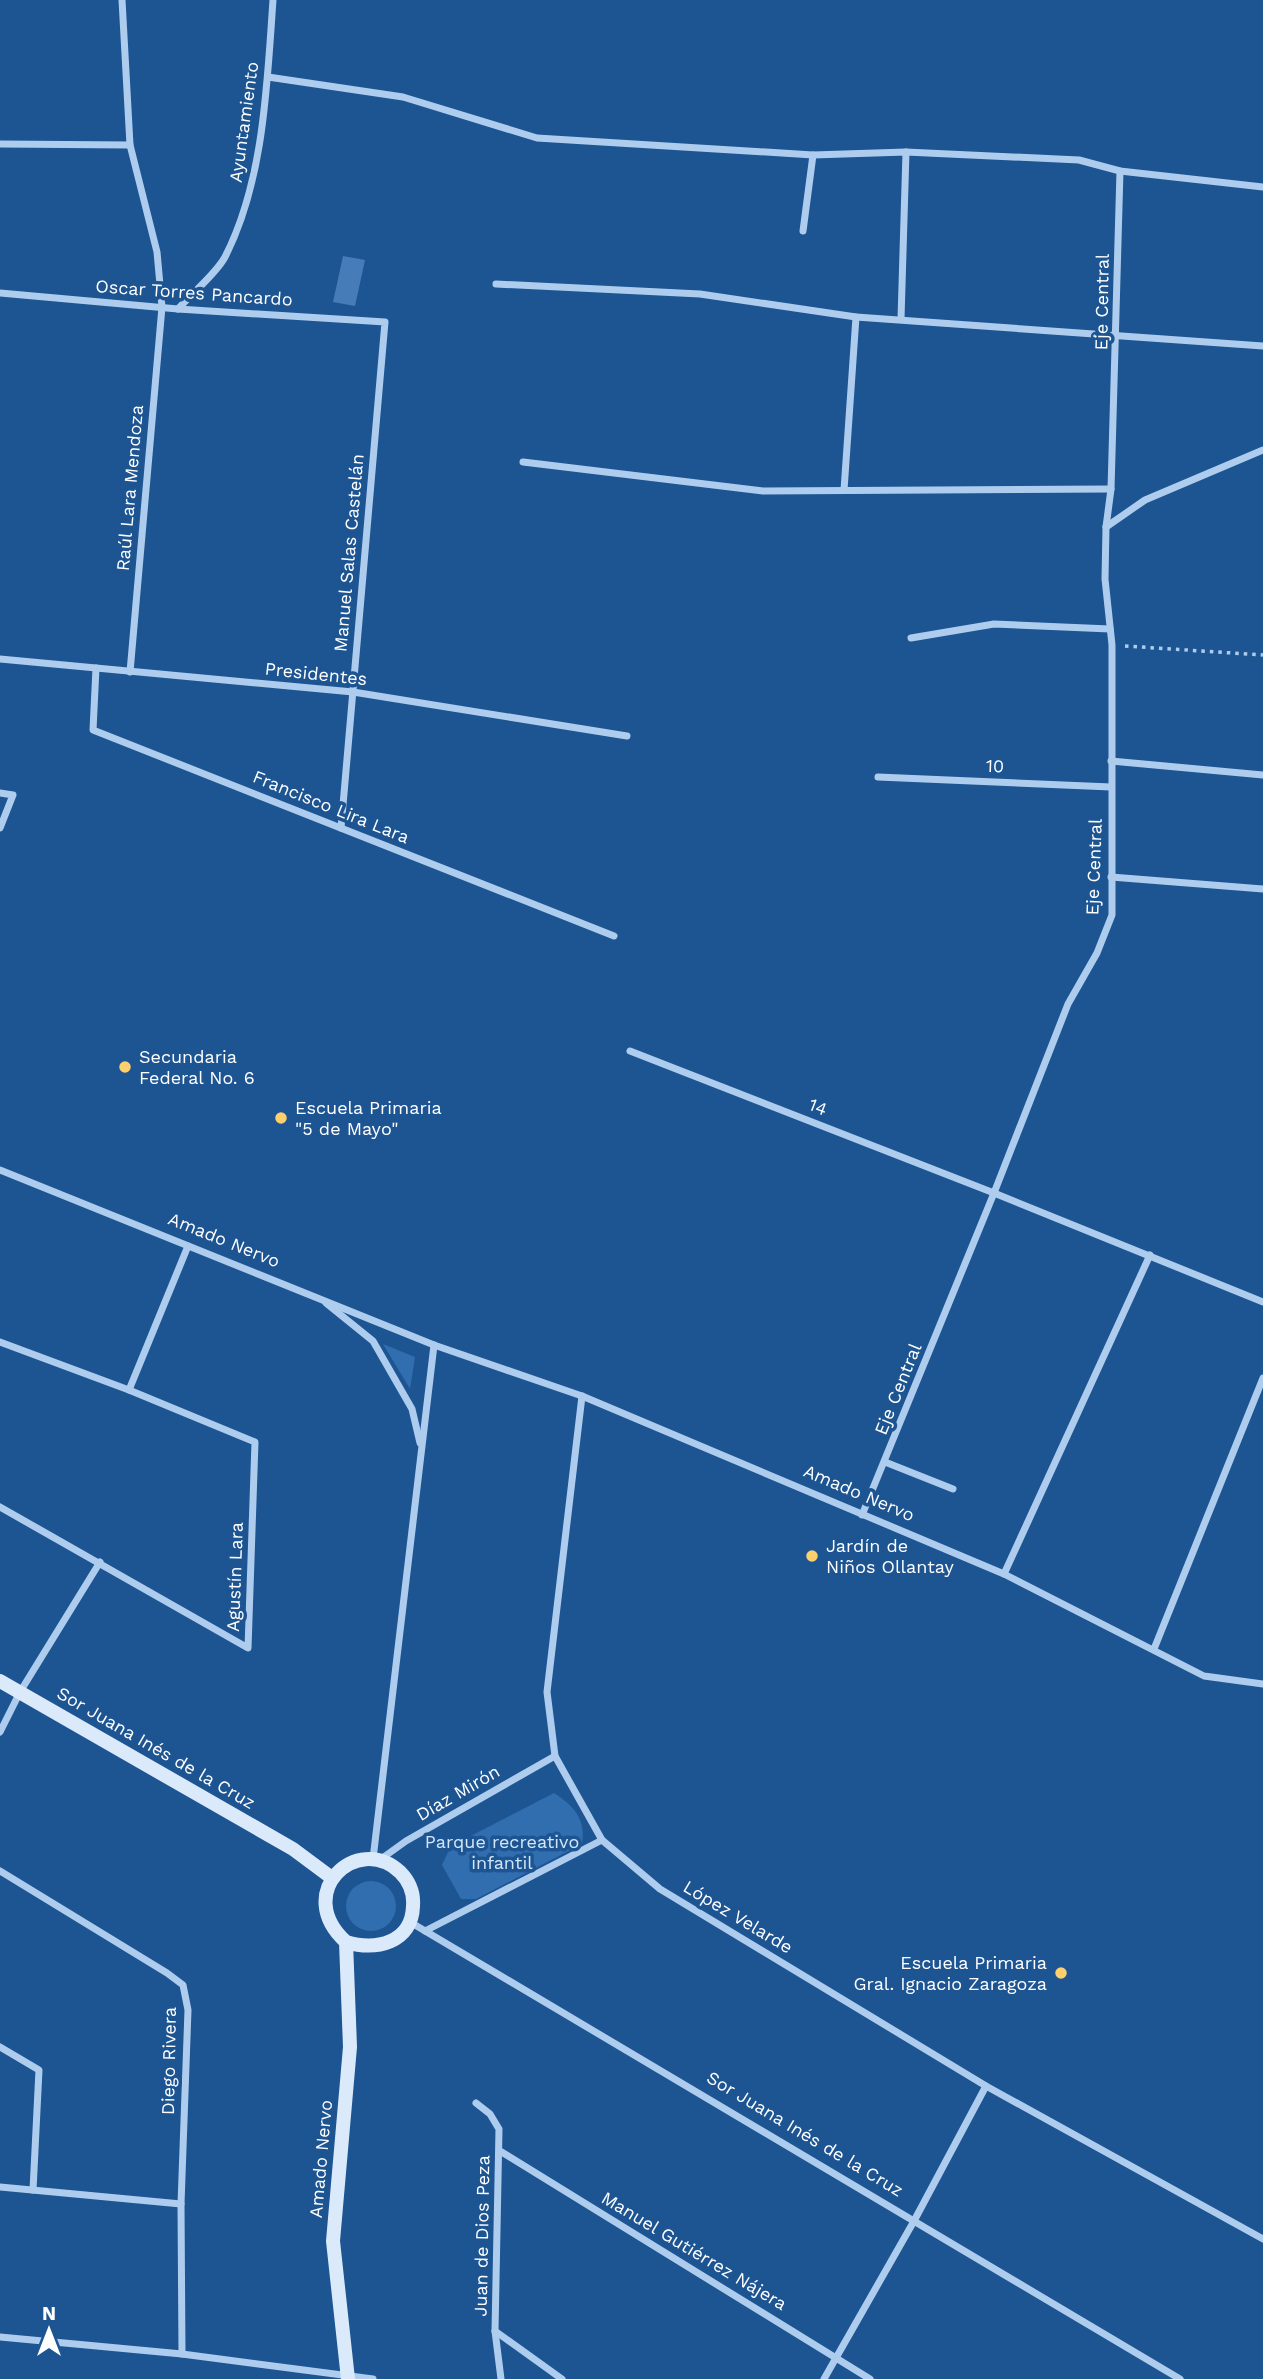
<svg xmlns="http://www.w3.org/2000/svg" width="1263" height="2379" font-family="'Work Sans',sans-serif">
  <rect width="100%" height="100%" fill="#1d5492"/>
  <g fill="#316eb0">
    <path d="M383,1344L415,1357L410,1389Z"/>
    <path d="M554,1793C574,1806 586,1819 582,1844L476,1899H461L442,1865L451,1846Z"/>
    <circle cx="371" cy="1906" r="25"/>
  </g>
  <path fill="#467db9" d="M343,256L365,260L355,306L333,302Z"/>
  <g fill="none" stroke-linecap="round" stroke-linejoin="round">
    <path stroke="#aecdee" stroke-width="3.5" stroke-dasharray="3.5 5" stroke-linecap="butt" d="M1125,646L1263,655"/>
    <g stroke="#aecdee" stroke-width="7">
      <path d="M122,0L130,145L157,252L162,307L130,672"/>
      <path d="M268,77L403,97L537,138L813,155L906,152L1079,160L1120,171L1263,187"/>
      <path d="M0,144L130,145"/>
      <path d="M803,231L813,155"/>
      <path d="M496,284L700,294L856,317L1263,346"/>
      <path d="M0,293L178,309L385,322L341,828"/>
      <path d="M178,309C191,294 216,274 225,257C264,181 267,84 273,0"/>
      <path d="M901,319L906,152"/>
      <path d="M523,462L763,491L1111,489"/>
      <path d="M844,490L856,317"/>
      <path d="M1106,527L1145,500L1263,450"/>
      <path d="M911,638L994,624L1110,629"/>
      <path d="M0,659L353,692L627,736"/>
      <path d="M96,668L93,730L614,936"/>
      <path d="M1111,761L1263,775"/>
      <path d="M878,777L1111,787"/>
      <path d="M0,793L13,795L0,828"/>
      <path d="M1111,877L1263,889"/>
      <path d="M630,1051L994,1193L1263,1302"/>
      <path d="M0,1170L434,1345L582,1396L1004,1574L1204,1676L1263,1684"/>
      <path d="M326,1303L373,1341L412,1409L420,1443"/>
      <path d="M0,1342L129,1390L255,1442L248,1648L0,1507"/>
      <path d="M129,1390L188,1246"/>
      <path d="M582,1396L547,1692L555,1756L602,1840L660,1889L986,2086L1263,2239"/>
      <path d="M885,1462L953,1489"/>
      <path d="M862,1515L994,1193L1068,1004L1097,953L1112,915V645L1105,579L1106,527L1111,489L1120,171"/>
      <path d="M1004,1574L1150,1255"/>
      <path d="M1154,1649L1263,1378"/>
      <path d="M0,1732L20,1692L100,1562"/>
      <path d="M373,1859L434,1345"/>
      <path d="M381,1859L406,1841L555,1756"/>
      <path d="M0,1871L167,1973L183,1985L188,2010L181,2204L182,2354"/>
      <path d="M410,1922L1180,2379"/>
      <path d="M425,1931L602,1840"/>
      <path d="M0,2047L39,2070L33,2190"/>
      <path d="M476,2103L490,2114L499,2129L495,2331L501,2379"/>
      <path d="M500,2151L870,2379"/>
      <path d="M0,2187L181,2204"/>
      <path d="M495,2331L562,2379"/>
      <path d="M0,2337L182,2354L373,2379"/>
      <path d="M824,2379L914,2221L986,2086"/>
    </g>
    <g stroke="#dbeafa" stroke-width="14">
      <path d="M0,1681L293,1849L332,1878"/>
      <path d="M346,1942C376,1951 412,1943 413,1906C414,1893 409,1881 400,1872C357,1832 292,1893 346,1942L350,2047L333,2241L348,2379"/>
    </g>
  </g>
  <g fill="#fdcf6d" stroke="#1d5492" stroke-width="2.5">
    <circle cx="125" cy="1067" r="7"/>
    <circle cx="281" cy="1118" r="7"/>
    <circle cx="812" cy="1556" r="7"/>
    <circle cx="1061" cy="1973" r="7"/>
  </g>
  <g text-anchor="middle" stroke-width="7" stroke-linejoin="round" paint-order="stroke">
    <g font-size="18" fill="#fff" stroke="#1d5492">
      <text transform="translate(244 122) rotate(-82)" y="6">Ayuntamiento</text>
      <text transform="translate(194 293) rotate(4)" y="6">Oscar Torres Pancardo</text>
      <text transform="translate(1102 302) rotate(-89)" y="6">Eje Central</text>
      <text transform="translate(130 488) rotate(-85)" y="6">Raúl Lara Mendoza</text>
      <text transform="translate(349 553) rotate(-85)" y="6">Manuel Salas Castelán</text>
      <text transform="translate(316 674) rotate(6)" y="6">Presidentes</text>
      <text transform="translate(995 766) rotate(2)" y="6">10</text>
      <text transform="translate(331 807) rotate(22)" y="6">Francisco Lira Lara</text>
      <text transform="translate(1094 867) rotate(-88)" y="6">Eje Central</text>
      <text transform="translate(818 1107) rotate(21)" y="6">14</text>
      <text transform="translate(224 1240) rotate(22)" y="6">Amado Nervo</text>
      <text transform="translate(898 1389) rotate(-68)" y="6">Eje Central</text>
      <text transform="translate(859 1493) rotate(23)" y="6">Amado Nervo</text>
      <text transform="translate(235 1577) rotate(-88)" y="6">Agustín Lara</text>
      <text transform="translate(156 1748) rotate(30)" y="6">Sor Juana Inés de la Cruz</text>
      <text transform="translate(458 1793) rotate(-30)" y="6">Díaz Mirón</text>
      <text transform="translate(738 1917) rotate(31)" y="6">López Velarde</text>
      <text transform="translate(169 2061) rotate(-89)" y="6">Diego Rivera</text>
      <text transform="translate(805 2134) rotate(31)" y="6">Sor Juana Inés de la Cruz</text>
      <text transform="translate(321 2159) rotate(-85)" y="6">Amado Nervo</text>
      <text transform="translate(482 2236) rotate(-89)" y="6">Juan de Dios Peza</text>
      <text transform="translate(694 2251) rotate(31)" y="6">Manuel Gutiérrez Nájera</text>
    </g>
    <g font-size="18" fill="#fff" stroke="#1d5492" text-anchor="start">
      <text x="139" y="1063">Secundaria<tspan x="139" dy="21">Federal No. 6</tspan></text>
      <text x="295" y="1114">Escuela Primaria<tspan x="295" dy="21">"5 de Mayo"</tspan></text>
      <text x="826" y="1552">Jardín de<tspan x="826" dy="21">Niños Ollantay</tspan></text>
      <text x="1047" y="1969" text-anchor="end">Escuela Primaria<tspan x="1047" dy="21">Gral. Ignacio Zaragoza</tspan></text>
    </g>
    <g font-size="18" fill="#d4e7fa" stroke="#1d5492">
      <text x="502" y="1848">Parque recreativo<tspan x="502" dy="21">infantil</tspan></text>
    </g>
  </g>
  <g transform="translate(49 2330)" stroke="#1d5492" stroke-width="5" paint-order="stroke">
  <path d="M0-5L12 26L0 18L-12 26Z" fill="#ffffff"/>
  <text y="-10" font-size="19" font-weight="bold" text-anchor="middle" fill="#ffffff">N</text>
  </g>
</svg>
